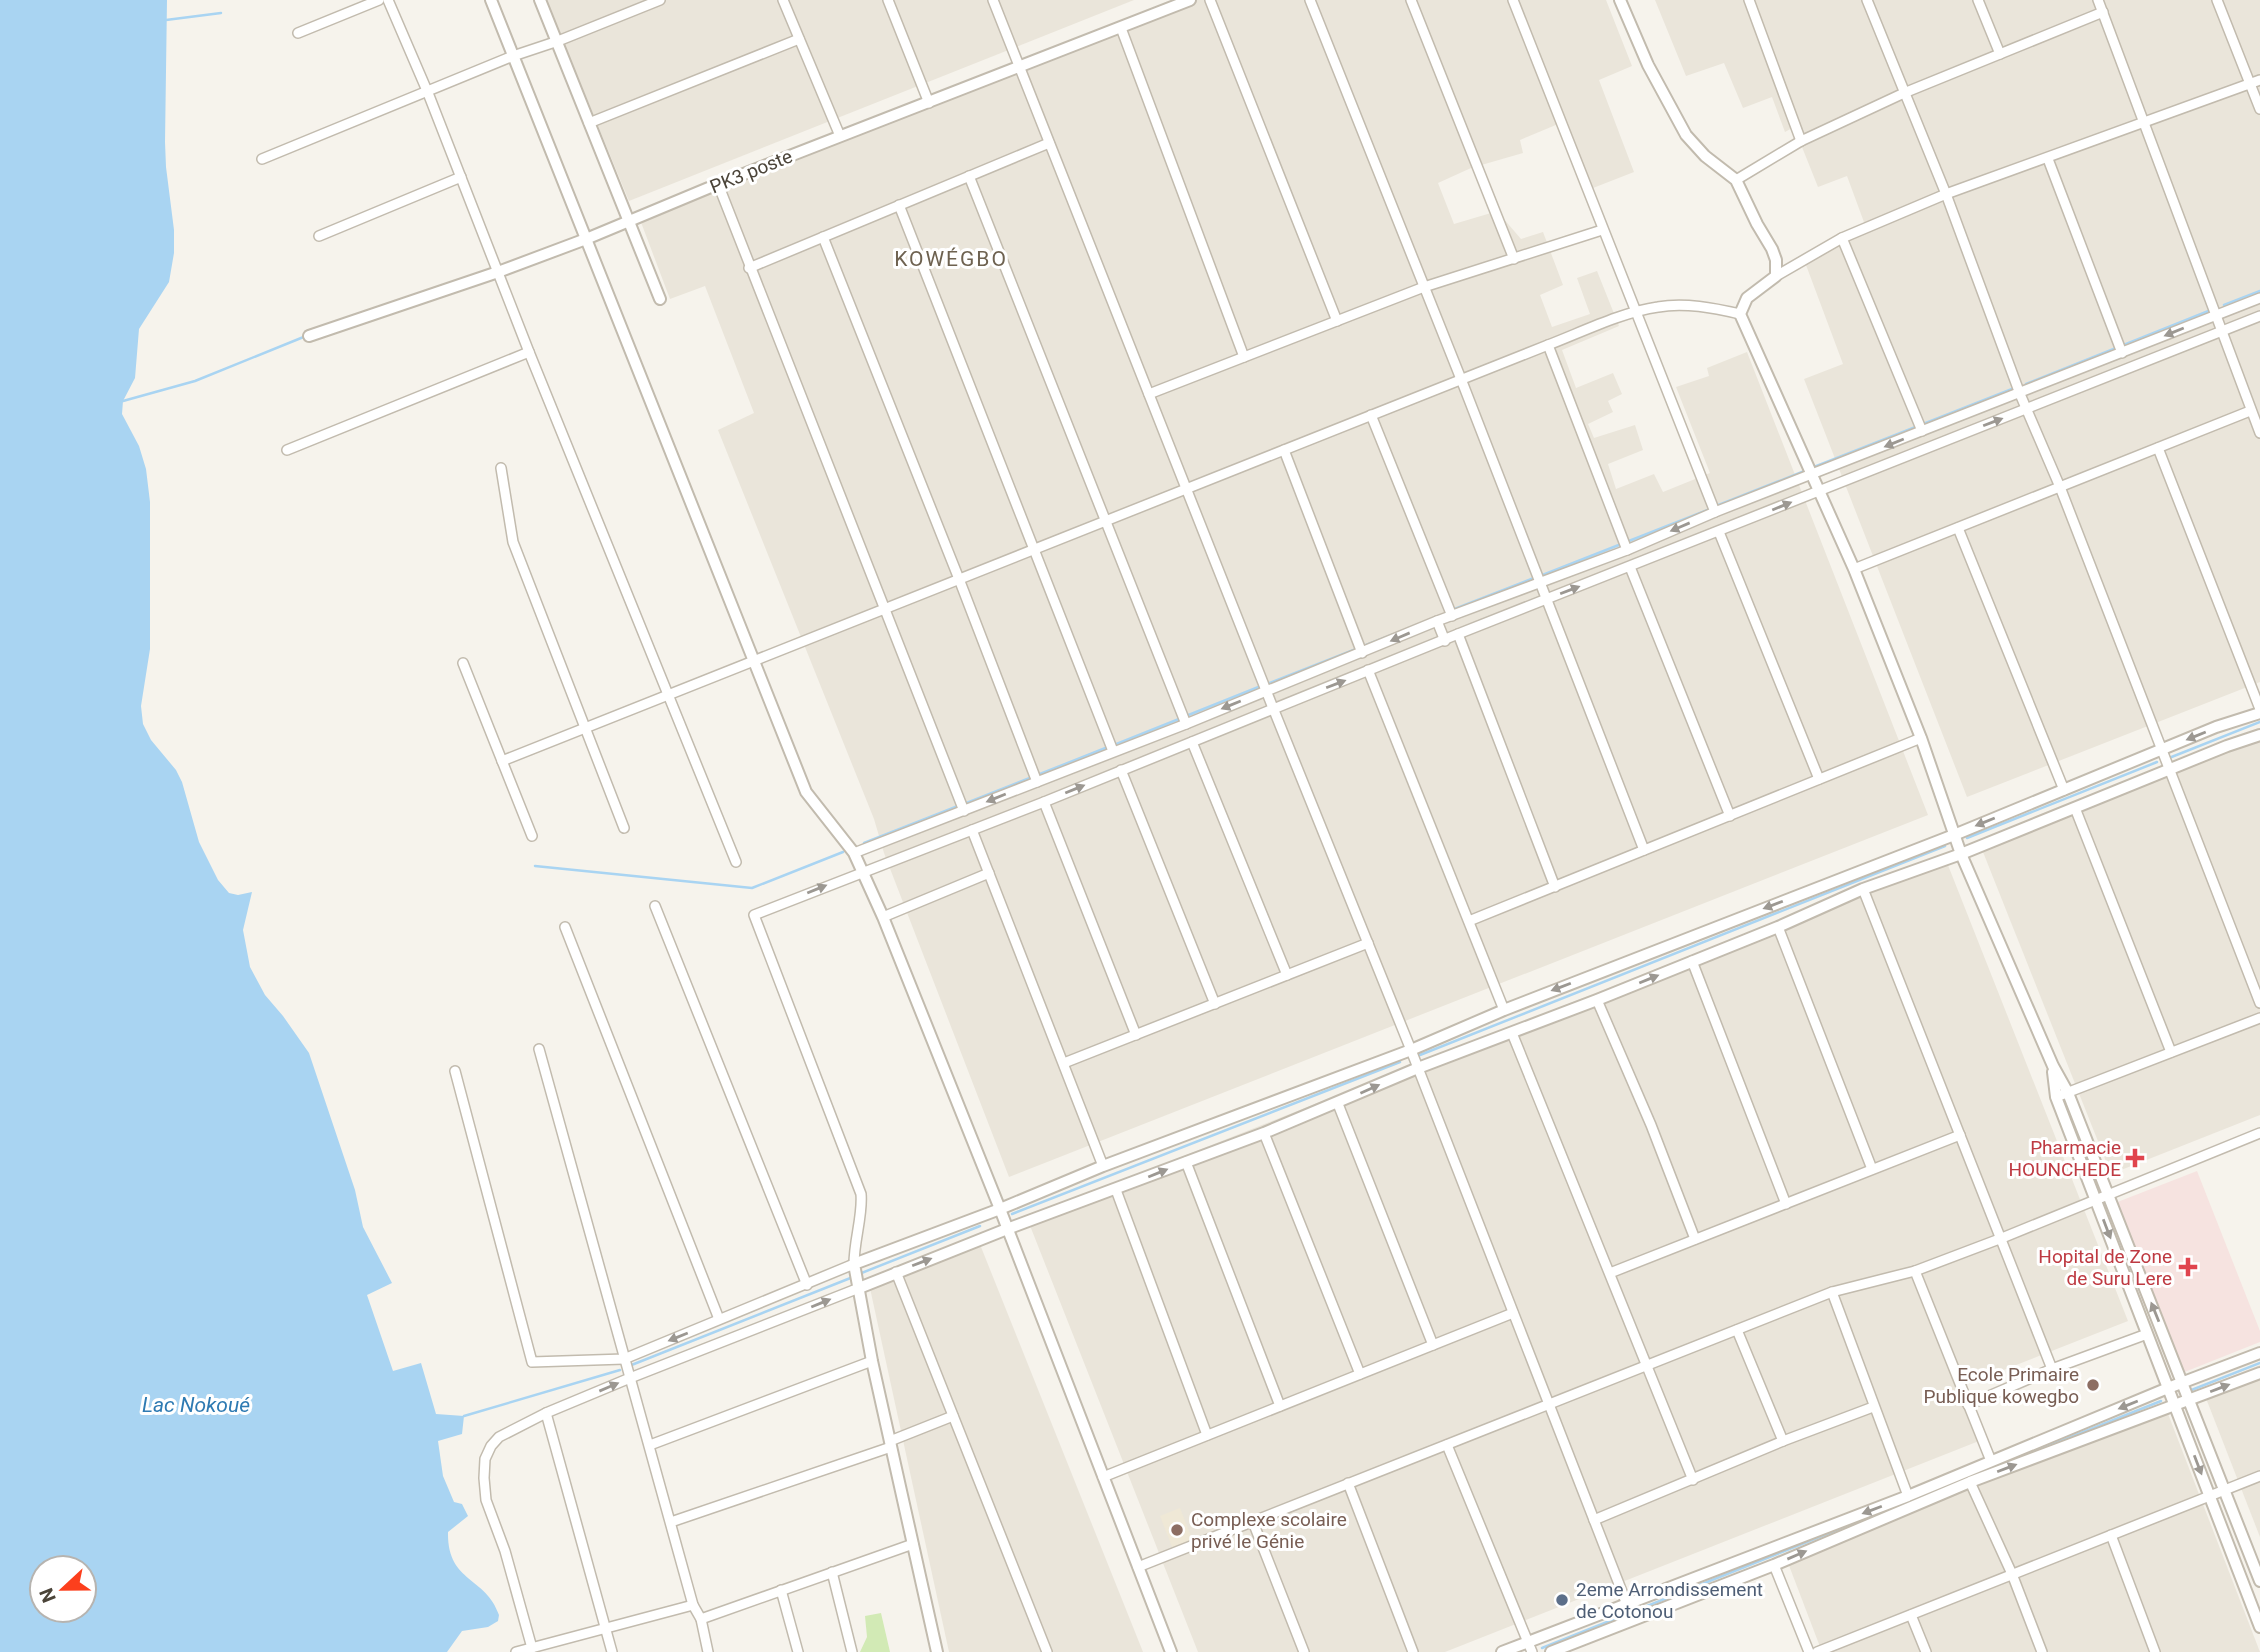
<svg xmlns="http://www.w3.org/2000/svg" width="2260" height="1652" font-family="Roboto,sans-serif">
  <rect width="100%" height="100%" fill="#f6f3ec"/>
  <g fill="#eae5da">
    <path d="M546,0H1134L629,201Z"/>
    <path d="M1192,0H1606L1632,66L1599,80L1634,172L1593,188L1563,122L1520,140L1523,153L1471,168L1438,183L1454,224L1491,213L1497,223L1503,218L1521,239L1543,232L1563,285L1540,295L1552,327L1590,314L1577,278L1597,271L1619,326L1562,350L1576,388L1613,373L1622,394L1608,401L1613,412L1588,424L1594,438L1635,425L1643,450L1608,464L1616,489L1654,474L1663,492L1710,473L1676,387L1709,376L1707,368L1747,352L1928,815L1009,1177L884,853L874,819L718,430L754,413L705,286L670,299L639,217Z"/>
    <path d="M1655,0H2260V682L1967,797L1804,379L1843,364L1803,257L1868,233L1847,176L1818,187L1794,127L1785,132L1772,97L1743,108L1724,63L1686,76Z"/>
    <path d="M2260,730V1115L2111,1174L1979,842Z"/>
    <path d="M1944,855L2128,1321L1958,1388L1979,1441L1445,1652H1198L1027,1218Z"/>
    <path d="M977,1237L1143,1652H949L868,1279Z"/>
    <path d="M2260,1365V1537L2202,1388Z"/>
    <path d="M2165,1406L2260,1652H1822L1785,1555Z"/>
  </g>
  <path fill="#efe8d6" d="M1180,1508L1194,1544L1174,1552L1160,1516Z"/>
  <path fill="#f6e3e0" d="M2197,1171L2260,1331V1342L2182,1373L2115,1203Z"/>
  <path fill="#d2eab5" d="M881,1613L890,1652H860L867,1637L865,1616Z"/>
  <path fill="#a9d4f2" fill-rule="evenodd" d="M0,0H167L165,142L166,167L174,230V253L169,282L139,329L135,378L123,401L122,414L139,446L146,469L150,502V649L141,706L143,724L151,740L176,770L182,782L199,842L218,880L229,893L238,895L252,892L243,930L250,967L265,995L283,1016L309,1053L355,1190L363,1227L392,1283L367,1295L393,1371L421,1363L436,1414L464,1416L462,1434L438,1441L443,1476L454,1502L462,1504L468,1516L448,1532C447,1583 486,1576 499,1615L498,1621L488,1627L462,1631L447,1652H0ZM42,1568H84V1610H42Z"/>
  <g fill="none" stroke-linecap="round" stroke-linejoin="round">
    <g stroke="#a9d4f2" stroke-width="2.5">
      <path d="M166,20L221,13"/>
      <path d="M2224,305L2260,291"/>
      <path d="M2026,384L2211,310"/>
      <path d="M123,401L195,381L306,336"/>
      <path d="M1814,467L2012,389"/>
      <path d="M1716,506L1807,470"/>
      <path d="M1540,576L1710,509"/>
      <path d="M1452,610L1534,578"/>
      <path d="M1267,684L1417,625"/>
      <path d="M1186,716L1261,686"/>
      <path d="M1114,745L1179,719"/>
      <path d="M2169,758L2260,722"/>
      <path d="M964,804L1108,747"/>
      <path d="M1967,838L2157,762"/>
      <path d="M864,843L958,806"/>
      <path d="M535,866L752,888L843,852"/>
      <path d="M1420,1055L1945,846"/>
      <path d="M1012,1214L1400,1062"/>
      <path d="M859,1274L980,1226"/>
      <path d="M629,1366L853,1277"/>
      <path d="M2189,1391L2260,1363"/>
      <path d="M464,1416L620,1370"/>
      <path d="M2013,1460L2161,1401"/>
      <path d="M1542,1648L1922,1496"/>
    </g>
    <g stroke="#c2bbae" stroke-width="12">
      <g id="minor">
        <path d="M388,0L428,93L529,352L736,862"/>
        <path d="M783,0L840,136"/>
        <path d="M888,0L929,103"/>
        <path d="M993,0L1273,708L1411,1050L1626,1602"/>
        <path d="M1210,0L1337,321"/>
        <path d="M1310,0L1461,379L1644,850"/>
        <path d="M1411,0L1514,259"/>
        <path d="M1513,0L1715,512"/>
        <path d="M1749,0L1801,141"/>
        <path d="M1867,0L1946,194L2020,394L2060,487L2260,1003"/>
        <path d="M1978,0L2000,54"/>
        <path d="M2098,0L2260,433"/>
        <path d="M2217,0L2260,109"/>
        <path d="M1121,28L1244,357"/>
        <path d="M298,33L379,0"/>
        <path d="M589,123L799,39"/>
        <path d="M262,159L513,56L558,41L660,0"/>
        <path d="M2048,159L2122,353"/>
        <path d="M969,176L1186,724"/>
        <path d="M1736,180L1801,141L1904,93L2103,12"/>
        <path d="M718,184L964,811"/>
        <path d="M899,205L1113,751"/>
        <path d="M319,236L461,177"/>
        <path d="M823,237L959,579L1037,782"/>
        <path d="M1842,238L1922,431"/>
        <path d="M749,268L1049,143"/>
        <path d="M1776,276L1842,238L1946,194L2260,80"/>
        <path d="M1548,345L1627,550"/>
        <path d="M1149,394L1424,287L1602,230"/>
        <path d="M1371,415L1452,616"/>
        <path d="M2158,448L2260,709"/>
        <path d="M287,450L529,352"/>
        <path d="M1284,450L1362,653"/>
        <path d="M501,468L513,542L624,828"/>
        <path d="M1958,528L2064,790"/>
        <path d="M1719,532L1819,779"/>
        <path d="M1630,567L1730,816"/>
        <path d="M1854,569L2250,411"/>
        <path d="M1437,621L1445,641"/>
        <path d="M1458,634L1555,887"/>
        <path d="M463,663L532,836"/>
        <path d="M1368,670L1504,1010"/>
        <path d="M1192,742L1287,975"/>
        <path d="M502,761L1548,345C1582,332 1622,312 1658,307C1684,302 1714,308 1740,314"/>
        <path d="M1121,770L1215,1004"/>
        <path d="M1044,802L1136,1035"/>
        <path d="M2075,808L2171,1052"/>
        <path d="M972,830L1103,1166"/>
        <path d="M854,853L1186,724L1437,621L1627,550L1715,512L2260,298"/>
        <path d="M1863,889L2052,1369"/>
        <path d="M655,906L807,1285"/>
        <path d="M883,917L989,873"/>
        <path d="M1469,921L1921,738"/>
        <path d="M565,927L719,1319"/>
        <path d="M1778,927L1872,1169"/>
        <path d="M1692,961L1786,1204"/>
        <path d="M1597,1000L1651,1125L1695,1239"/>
        <path d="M1512,1033L1693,1480"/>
        <path d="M539,1049L693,1605L701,1619L708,1652"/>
        <path d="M1064,1063L1368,943"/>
        <path d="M455,1071L532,1362L624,1359L854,1264C854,1240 863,1215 861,1194L754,915L1044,802L1458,634L2260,316"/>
        <path d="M2056,1097L2260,1018"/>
        <path d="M1338,1104L1433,1345"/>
        <path d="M1264,1133L1360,1374"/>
        <path d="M1186,1162L1280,1406"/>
        <path d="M1116,1190L1207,1435"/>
        <path d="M1915,1271L1991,1461"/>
        <path d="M896,1272L1047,1652"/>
        <path d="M1610,1273L1960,1135"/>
        <path d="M1832,1292L1908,1496"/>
        <path d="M1737,1330L1783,1441"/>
        <path d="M1968,1405L2052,1369L2147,1334"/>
        <path d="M546,1413L612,1652"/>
        <path d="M890,1441L953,1416"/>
        <path d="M650,1445L872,1361"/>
        <path d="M1447,1445L1532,1652"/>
        <path d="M1103,1477L1513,1313"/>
        <path d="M1970,1482L2012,1574L2042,1652"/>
        <path d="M1348,1483L1413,1652"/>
        <path d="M1594,1520L1783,1441L1873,1407"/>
        <path d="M671,1522L891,1447"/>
        <path d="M1253,1522L1304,1652"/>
        <path d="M2111,1535L2155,1652"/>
        <path d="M1774,1565L1809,1652"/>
        <path d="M1138,1567L1832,1292L1915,1271L2002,1238L2260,1133"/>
        <path d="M832,1572L852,1652"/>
        <path d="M781,1590L798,1652"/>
        <path d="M1911,1615L1926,1652"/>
        <path d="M701,1619L913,1544"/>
        <path d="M532,1648L505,1551L486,1500L484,1478L485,1459L491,1446L499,1437L546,1413L630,1378L859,1288"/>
        <path d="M516,1652L693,1605"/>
        <path d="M1817,1652L2260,1476"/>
      </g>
    </g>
    <g stroke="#c2bbae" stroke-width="14">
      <g id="tertiary">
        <path d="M491,0L806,792L854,853L883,917L1000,1209L1171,1652"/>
        <path d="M540,0L660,299"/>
        <path d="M1620,0L1648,65L1686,135L1705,156L1736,180L1757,224L1772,249L1776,260V276L1747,298L1740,314L1854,569L1921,738L1961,854L2053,1066L2068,1093L2260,1581"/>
        <path d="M309,336L498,272L586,239L718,184L1190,0"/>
        <path d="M2053,1072L2056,1097L2260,1627"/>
        <path d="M859,1288L1007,1229L1264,1133L1418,1068L1597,1000L1778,927L1863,889L1961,854L2227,746L2260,735"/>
        <path d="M937,1652L872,1361L854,1264L1000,1209L1103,1166L1411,1050L1504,1010L1954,835L2216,727L2260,713"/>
        <path d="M1502,1652L1908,1496L2168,1388L2260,1353"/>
        <path d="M1551,1652L1774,1565L1970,1482L2260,1373"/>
      </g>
    </g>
    <use href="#minor" stroke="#fff" stroke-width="9"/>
    <use href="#tertiary" stroke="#fff" stroke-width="10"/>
  </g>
  <defs><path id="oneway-solid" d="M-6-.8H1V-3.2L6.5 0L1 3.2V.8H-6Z" transform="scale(1.75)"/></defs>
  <g fill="#9c9892">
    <use href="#oneway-solid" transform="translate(2174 332) rotate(158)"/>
    <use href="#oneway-solid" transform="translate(1993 422) rotate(-21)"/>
    <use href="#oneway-solid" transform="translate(1894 443) rotate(158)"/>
    <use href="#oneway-solid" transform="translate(1782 506) rotate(-22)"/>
    <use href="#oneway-solid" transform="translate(1680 527) rotate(157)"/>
    <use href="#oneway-solid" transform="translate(1570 590) rotate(-21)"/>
    <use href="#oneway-solid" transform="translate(1400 637) rotate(157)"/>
    <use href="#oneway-solid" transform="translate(1336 684) rotate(-21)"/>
    <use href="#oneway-solid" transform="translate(1231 705) rotate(158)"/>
    <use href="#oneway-solid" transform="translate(2196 736) rotate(158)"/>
    <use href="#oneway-solid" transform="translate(1075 789) rotate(-22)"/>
    <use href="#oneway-solid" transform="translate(996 798) rotate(158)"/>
    <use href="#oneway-solid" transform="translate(1985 822) rotate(158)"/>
    <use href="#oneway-solid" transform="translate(817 889) rotate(-22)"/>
    <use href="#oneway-solid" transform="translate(1773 905) rotate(159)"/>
    <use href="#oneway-solid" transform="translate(1649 979) rotate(-22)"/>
    <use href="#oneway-solid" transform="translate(1561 987) rotate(159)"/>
    <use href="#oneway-solid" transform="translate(1370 1089) rotate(-24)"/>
    <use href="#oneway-solid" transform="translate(1158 1173) rotate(-22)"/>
    <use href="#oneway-solid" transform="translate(2107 1229) rotate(69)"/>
    <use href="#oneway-solid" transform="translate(922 1262) rotate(-21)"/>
    <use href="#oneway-solid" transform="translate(821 1303) rotate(-22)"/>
    <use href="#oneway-solid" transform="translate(2155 1312) rotate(-112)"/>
    <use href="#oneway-solid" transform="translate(678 1337) rotate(158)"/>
    <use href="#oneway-solid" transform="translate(609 1387) rotate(-23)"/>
    <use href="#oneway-solid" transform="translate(2220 1388) rotate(-21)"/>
    <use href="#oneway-solid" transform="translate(2128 1405) rotate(158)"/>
    <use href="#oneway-solid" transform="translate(2198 1465) rotate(69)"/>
    <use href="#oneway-solid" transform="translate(2007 1468) rotate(-21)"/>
    <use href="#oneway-solid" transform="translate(1872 1510) rotate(159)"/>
    <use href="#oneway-solid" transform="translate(1797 1555) rotate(-23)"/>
  </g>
  <g fill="#e0444e" stroke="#fff" stroke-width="2.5">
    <path d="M2131.5 1147.5h7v7h7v7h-7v7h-7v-7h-7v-7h7z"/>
    <path d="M2184.5 1256.5h7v7h7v7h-7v7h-7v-7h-7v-7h7z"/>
  </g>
  <g fill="#8d6e63" stroke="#fff" stroke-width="2.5">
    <circle cx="2093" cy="1385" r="7"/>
    <circle cx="1177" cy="1530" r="7"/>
  </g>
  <circle fill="#5c6f8a" stroke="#fff" stroke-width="2.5" cx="1562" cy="1600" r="7"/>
  <g text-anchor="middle" stroke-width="6" stroke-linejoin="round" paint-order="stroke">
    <g font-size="19" fill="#4b4439" stroke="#fff">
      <text transform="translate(751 171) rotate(-22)" y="7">PK3 poste</text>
    </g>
    <g font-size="19" fill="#be3a42" stroke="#fff" text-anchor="end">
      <text x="2121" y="1154">Pharmacie<tspan x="2121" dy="22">HOUNCHEDE</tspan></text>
      <text x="2172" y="1263">Hopital de Zone<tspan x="2172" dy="22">de Suru Lere</tspan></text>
    </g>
    <g font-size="19" fill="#785e54" stroke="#fff" text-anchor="end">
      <text x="2079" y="1381">Ecole Primaire<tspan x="2079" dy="22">Publique kowegbo</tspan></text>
      <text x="1191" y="1526" text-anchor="start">Complexe scolaire<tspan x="1191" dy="22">privé le Génie</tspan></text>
    </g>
    <g font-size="19" fill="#4e5e75" stroke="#fff" text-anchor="start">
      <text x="1576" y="1596">2eme Arrondissement<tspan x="1576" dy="22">de Cotonou</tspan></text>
    </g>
    <g font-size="21" letter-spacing="2" fill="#6e6250" stroke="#fff">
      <text x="951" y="266">KOWÉGBO</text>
    </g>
    <g font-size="21" font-style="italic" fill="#2e7ab2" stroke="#fff">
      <text x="196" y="1412">Lac Nokoué</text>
    </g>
  </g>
  <g transform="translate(63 1589) rotate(248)"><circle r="33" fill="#ffffff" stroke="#b7b4b0" stroke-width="2"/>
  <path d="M0-5L12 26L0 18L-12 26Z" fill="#fc3f1d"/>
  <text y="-10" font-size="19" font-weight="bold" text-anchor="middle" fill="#4b4439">N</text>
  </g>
</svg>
